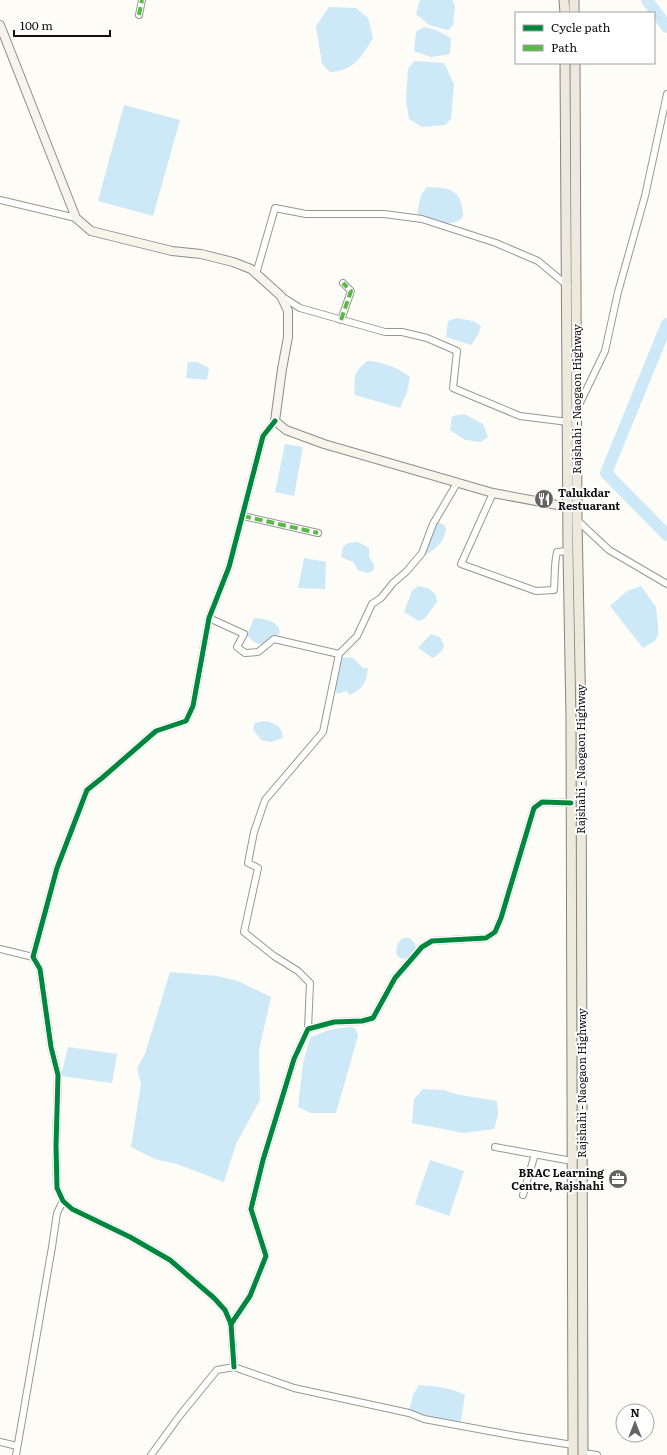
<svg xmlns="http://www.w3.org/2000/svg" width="667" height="1455" font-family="Literata,serif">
  <rect width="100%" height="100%" fill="#fdfcf7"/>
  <g fill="#cde8f7">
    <path d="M420,0H452L455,6L453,25L448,30L429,25L416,14Z"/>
    <path d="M329,7L356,8L368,18L373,38C361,57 354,71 330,72L322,64L316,26Z"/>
    <path d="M424,27L436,30L451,38L450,54L431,57L414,51L416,32Z"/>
    <path d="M414,61L444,63L454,84L451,119L445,125L422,127L409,119L406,100L408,69Z"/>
    <path d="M124,105L180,120L153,216L98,201Z"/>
    <path d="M427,187C451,188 462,189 463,217C450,230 432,220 417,214L421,195Z"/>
    <path d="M457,318L473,321L481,326L479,333L471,345L446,337L448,321Z"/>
    <path d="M367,361C381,361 399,368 410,377L407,392L400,408L355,395C354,379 353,372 367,361Z"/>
    <path d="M188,362H197L209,368L207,380L186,378Z"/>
    <path d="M464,414L483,424L488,437L481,442L465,440L450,430L452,416Z"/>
    <path d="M285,444L303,447L294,496L275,492Z"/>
    <path d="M438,522L444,525L446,529C444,543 436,549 424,555V540Z"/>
    <path d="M358,542L369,548V557L374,565V570L368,573L358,570L353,562L341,557L343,547L348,543Z"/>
    <path d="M304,558L326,562L325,589L298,588Z"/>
    <path d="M418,586L428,588L436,595L437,602L425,618L419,621L404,612L412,591Z"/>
    <path d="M641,586L656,607L658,625V635L655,641L643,648L610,606L627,591Z"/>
    <path d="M254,618C265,619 279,621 280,633L262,645L254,642L247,635Z"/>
    <path d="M431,634L440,637L444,645L442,651L433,658L418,648Z"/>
    <path d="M342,657L353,658L363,668H368C366,684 363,688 350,695L346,691L337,694C333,683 338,668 342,657Z"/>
    <path d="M263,721C274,722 282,726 283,738L271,742L261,740L253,729L255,723Z"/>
    <path d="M403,938H410L415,944L416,948L409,957L403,959L397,956C395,947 397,943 403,938Z"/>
    <path d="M170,972L217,976L238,981L271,997L259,1050L260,1100L236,1144L224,1182L177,1164L155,1159L131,1147L141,1084L137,1068L145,1054Z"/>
    <path d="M351,1027L356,1029L358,1036L336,1113H311L298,1107L303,1063L310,1038C323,1031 335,1028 351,1027Z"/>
    <path d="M68,1047L117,1054L112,1083L61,1076Z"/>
    <path d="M423,1089L443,1090L460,1095L497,1101L498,1114L494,1129L463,1133L412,1123L414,1099Z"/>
    <path d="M430,1160L464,1171L449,1216L415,1204Z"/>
    <path d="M419,1385C436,1386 451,1388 465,1395L461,1421L450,1423L409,1411L413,1395Z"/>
  </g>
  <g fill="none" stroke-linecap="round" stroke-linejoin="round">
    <g stroke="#cde8f7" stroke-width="12">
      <path d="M647,0L667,27"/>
      <path d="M667,324L606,473L667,535"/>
    </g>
    <g stroke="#979795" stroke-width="8">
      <g id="street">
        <path d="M139,15L142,0"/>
        <path d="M0,200L76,218"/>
        <path d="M256,274L275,208L306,214H384L422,219L496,243L538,261L568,286"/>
        <path d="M281,296L300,308L385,332H402L427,338L457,351L453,388L520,416L568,422"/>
        <path d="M341,320L351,291L343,283"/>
        <path d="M578,407L605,351L618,292L645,196L667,94"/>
        <path d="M493,493L461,564L536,591L554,590C555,577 554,564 557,552L568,551"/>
        <path d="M243,516L318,533"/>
        <path d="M577,520L609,550L667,584"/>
        <path d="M209,618L244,634L237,647L245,653L258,652L274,639L339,654"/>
        <path d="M0,949L33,957"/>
        <path d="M308,1029L310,983L298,971L274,956L244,932L258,868L248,863L254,832L265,800L323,732L339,654L357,636L372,604L381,598L393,583L407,571L422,553L433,524L457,483"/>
        <path d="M495,1147L572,1161"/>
        <path d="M523,1195L535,1154"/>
        <path d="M231,1324L250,1296L266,1256L251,1209L263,1160L294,1059L308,1029L334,1022L362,1021L373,1018L395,978L422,947L432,941L486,938L495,932L501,918L534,808L542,802L571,803"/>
        <path d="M234,1367L231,1324L225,1310L214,1298L170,1260L130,1237L72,1209L63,1201L57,1188L56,1146L58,1075L51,1047L40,969L33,957L57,868L87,790L102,778L156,731L186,721L193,706L209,618L229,567L263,436L275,421"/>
        <path d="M0,1442L17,1446"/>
        <path d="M583,1453L597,1455"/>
        <path d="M16,1455L52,1247L57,1213L63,1201"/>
        <path d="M151,1455L181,1414L217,1370L234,1367L294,1388L409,1413L424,1419L516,1436L573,1445"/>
      </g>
    </g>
    <g stroke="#8e8d8b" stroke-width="10">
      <path id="secondary" d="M0,25L76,218L91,231L172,251L201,254L233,262L251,269L281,296L288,311V337L282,369L275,421L286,430L324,444L493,493L568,507"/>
    </g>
    <g stroke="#858482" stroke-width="11">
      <g id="primary">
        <path d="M564,0L565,13"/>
        <path d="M574,0V13"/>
        <path d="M565,63L568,551L571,720L573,1455"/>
        <path d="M575,63L577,520L581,720L583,1455"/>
      </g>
    </g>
    <use href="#street" stroke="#fffffe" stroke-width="6"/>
    <use href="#secondary" stroke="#f6f4eb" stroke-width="8"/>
    <use href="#primary" stroke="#ede9dc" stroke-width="9"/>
    <g stroke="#58b947" stroke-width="4" stroke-dasharray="8 4" stroke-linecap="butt">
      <path d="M139,15L142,0"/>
      <path d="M341,320L351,291L343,283"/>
      <path d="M243,516L318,533"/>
    </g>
    <g stroke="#fff" stroke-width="8">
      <g id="cycleway">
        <path d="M231,1324L250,1296L266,1256L251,1209L263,1160L294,1059L308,1029L334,1022L362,1021L373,1018L395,978L422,947L432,941L486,938L495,932L501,918L534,808L542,802L571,803"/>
        <path d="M234,1367L231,1324L225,1310L214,1298L170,1260L130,1237L72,1209L63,1201L57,1188L56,1146L58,1075L51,1047L40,969L33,957L57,868L87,790L102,778L156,731L186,721L193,706L209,618L229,567L263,436L275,421"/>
      </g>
    </g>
    <use href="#cycleway" stroke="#00873e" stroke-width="5"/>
  </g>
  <defs>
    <g id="restaurant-disc" transform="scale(1)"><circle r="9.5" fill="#646362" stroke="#fff"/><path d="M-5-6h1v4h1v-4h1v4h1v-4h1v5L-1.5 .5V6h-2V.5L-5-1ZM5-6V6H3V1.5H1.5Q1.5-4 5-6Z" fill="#fff"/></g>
    <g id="office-disc" transform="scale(1)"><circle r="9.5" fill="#646362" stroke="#fff"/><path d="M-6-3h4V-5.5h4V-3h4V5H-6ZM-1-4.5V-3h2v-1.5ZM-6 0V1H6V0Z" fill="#fff"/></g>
  </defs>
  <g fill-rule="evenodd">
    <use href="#restaurant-disc" x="544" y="499"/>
    <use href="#office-disc" x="618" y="1179"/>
  </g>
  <g text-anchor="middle" stroke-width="4" stroke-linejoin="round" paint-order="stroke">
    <g font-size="11" fill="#111" stroke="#fff">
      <text transform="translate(577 399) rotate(-90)" y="4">Rajshahi - Naogaon Highway</text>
      <text transform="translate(581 759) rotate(-90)" y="4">Rajshahi - Naogaon Highway</text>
      <text transform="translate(582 1083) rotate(-90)" y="4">Rajshahi - Naogaon Highway</text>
    </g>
    <g font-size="11" font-weight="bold" fill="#111" stroke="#fff" text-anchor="start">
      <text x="558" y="497">Talukdar<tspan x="558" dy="13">Restuarant</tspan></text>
      <text x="604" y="1177" text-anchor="end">BRAC Learning<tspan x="604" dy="13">Centre, Rajshahi</tspan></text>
    </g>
  </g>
  <rect x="515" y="12" width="140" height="52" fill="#ffffff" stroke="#a0a0a0"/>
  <rect x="523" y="25" width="20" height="6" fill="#00873e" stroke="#a0a0a0"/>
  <text x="551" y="32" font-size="12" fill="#111111">Cycle path</text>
  <rect x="523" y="45" width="20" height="6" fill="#58b947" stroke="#a0a0a0"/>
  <text x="551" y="52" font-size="12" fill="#111111">Path</text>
  <g transform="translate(635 1423)"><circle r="19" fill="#ffffff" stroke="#a0a0a0"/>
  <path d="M0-3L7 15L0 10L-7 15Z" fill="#646362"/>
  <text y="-6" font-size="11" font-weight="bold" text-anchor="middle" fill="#111111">N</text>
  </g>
  <path d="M14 30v6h96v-6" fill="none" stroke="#111111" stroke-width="2"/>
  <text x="20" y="30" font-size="12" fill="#111111" stroke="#ffffff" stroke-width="3" paint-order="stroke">100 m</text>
</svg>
